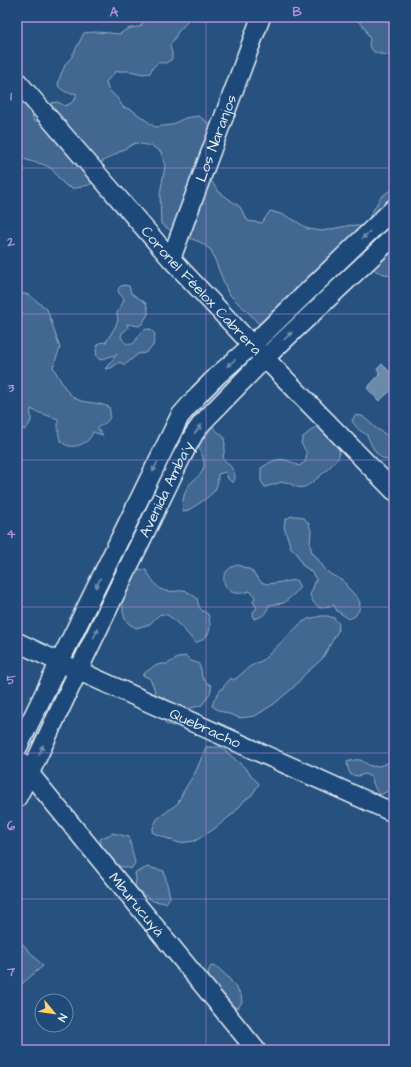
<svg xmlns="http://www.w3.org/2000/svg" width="411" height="1067" font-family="'Architects Daughter',sans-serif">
  <rect width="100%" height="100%" fill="#27517f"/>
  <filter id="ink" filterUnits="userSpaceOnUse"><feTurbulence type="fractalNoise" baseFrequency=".025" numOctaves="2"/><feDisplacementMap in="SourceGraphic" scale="8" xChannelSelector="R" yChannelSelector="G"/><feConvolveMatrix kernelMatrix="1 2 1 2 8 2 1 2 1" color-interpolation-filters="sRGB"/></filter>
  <g filter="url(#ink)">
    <g fill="#436891" stroke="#96acc4">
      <path d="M146,17H188L187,22L178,32L170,46L172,53V59L166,63C157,62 154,64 150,73L143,74L130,71H122L115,72L106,82L108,89L118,99L123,107L132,110L155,127L171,125L185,118L199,116L212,126L210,179L218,191L240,207L248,221L262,223L270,211L284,215L296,221L308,229L322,231L351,225L364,227L380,198L394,187V276H390L376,271L371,265L283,335L269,331L257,322L248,312L238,303L228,293L211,250L200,242L173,232L161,224L160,194L165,166L161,152L152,146L135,143L100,163C97,174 97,185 84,186C80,187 75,189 72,188C60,186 57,171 47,166C34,160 26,164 17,152V94L30,108L34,121H41L50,110L51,103L58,102L65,106L71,103L76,98V93C68,94 64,92 58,86L59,79L66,63L71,58L84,33C97,31 108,33 120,34C126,29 131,27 140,27Z"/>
      <path d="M345,17H390L389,23L394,30V56L380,54L374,52L369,46L370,39L363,25L358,21Z"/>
      <path d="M125,285L129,286L131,293L146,303L148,310V314L142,324L139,326L127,324L128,328L122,333L121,337C124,342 126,345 133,344C139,338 140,328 150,329L155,334L153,346L145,353L138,354L126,364H122L120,362L111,368L105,369L117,354L100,360L97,357L96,350L99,343L106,342L115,327L118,320L117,313L124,300L123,297C120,295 118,293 118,289L121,286Z"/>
      <path d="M17,292L29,295L47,309L60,348L53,367C60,379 67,397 81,401C91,403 100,403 109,407C113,420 107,422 97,428L103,435L93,432C92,435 90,438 88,440C81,447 65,450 60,439C58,435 58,424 58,419L37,412L31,409C30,419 34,419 26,429L19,430L17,432Z"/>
      <path d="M235,376L240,381L208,423L224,437L225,445L223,459C228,463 235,470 235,477C235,479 234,481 233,483L228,479L226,472L218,474C218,479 218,485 215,490C211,496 192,509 184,512C182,508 182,504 183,500C184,496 185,491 187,488C191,480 203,476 204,466C205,459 199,446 194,441C187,434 183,435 182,424L223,381L230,380Z"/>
      <path d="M355,415L362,416L367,420L377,429L390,437L394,441V459C380,465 371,445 367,435C360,431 356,428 352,421Z"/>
      <path d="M320,426L332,429C334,436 341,449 339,456C337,462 310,486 304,487C295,489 293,484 286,482C282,481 271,486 265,487L261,481V468C277,457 283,457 299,466L305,462C308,454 306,451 301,443L303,437L314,428Z"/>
      <path d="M291,516H298L304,518L309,524L311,531L310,545L312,552L317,558L325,569L330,574L344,581L347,587L357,597L360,603L359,610L355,616L349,619L337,611L334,605L320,608L313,602L310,595L316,580L313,574L308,569L303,566L296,552L291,548L284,527L285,520Z"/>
      <path d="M238,565L251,570L261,582L267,584L296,580L300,587L295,593L284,603L269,605C266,614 264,616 254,619L253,612L257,608L253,602L255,597L250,591C246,592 240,594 235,593C225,591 220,578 227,571C230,567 234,566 238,565Z"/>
      <path d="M138,569L146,570C159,590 159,594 185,590L197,598C199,607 199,610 208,614C212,629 211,637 195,643L187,633L173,619L167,615L160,614L150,624L136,628L129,624L125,619L123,612V605L122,598L134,573Z"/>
      <path d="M321,616H328L334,618L339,624L338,631L322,659L305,674L294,687L274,704L255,716L240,718L218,710L212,706C215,694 223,688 231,678L233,680L238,677L249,667L263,660L301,623L308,619Z"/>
      <path d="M186,656L191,661L198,663L201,669L202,677L206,682L212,686L210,693L202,705L188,709L179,722L173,726L166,724L155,698V692L153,685L149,678L142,675L154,666L161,664H167L180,657Z"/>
      <path d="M206,747H221L244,767L259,784L252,795L245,800L234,813L214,829L195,841L179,843L158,835L152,832L154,825L157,819L178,803L183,792L196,771Z"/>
      <path d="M394,757V788L380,795C374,789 374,784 371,777L365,774L358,776L351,775L348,769L347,762C351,761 355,759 360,760C364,761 367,765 371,766C378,768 390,763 394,757Z"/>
      <path d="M113,833L129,837L135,863L131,869C127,867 122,867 118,866C106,862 102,850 100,839Z"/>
      <path d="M148,867L164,871L170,897L166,903L153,901L144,895L135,887L136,880L135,873Z"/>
      <path d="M17,938L43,966L17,988Z"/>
      <path d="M211,966L217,967L228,977L241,995L242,1002L238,1008L231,1006L209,979L208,972Z"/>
    </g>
    <path fill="#6b8aaa" stroke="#9db3c9" d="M382,364L394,376V388L379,401L367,388L380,374L377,369Z"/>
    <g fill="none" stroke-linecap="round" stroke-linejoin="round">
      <g stroke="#e8f1f8" stroke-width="21">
        <g id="minor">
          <path id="s1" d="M17,81L171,259L252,345L394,491"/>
          <path id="s2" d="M171,259L261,17"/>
          <path id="s3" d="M17,642L59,662L394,813"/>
          <path d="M17,749L180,416L199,394L218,375L252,345L394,208"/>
          <path id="s4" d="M17,758L256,1050"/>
          <path id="s5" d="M17,798L30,773L78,671L181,458L194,434L202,423L265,358L394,236"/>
        </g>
      </g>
      <use href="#minor" stroke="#1f4a7a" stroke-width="18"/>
    </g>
    <defs><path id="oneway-solid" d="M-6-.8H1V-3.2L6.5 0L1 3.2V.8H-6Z"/></defs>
    <g fill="#6f8dac">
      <use href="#oneway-solid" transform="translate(366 235) rotate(136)"/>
      <use href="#oneway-solid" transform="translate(288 336) rotate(-43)"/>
      <use href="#oneway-solid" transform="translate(231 363) rotate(139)"/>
      <use href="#oneway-solid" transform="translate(198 429) rotate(-52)"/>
      <use href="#oneway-solid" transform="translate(155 467) rotate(116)"/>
      <use href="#oneway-solid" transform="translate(98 583) rotate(116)"/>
      <use href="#oneway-solid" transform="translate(96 633) rotate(-64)"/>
      <use href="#oneway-solid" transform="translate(41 750) rotate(-65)"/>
    </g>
  </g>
  <path fill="none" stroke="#b28edc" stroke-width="1" stroke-opacity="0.55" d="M206,17V1050M17,168H394M17,314H394M17,460H394M17,607H394M17,753H394M17,899H394"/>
  <g text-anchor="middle" stroke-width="3" stroke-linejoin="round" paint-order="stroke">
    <g font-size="15" fill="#e8f1f8" stroke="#1f4a7a">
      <text dy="5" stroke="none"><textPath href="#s2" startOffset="129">Los Naranjos</textPath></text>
      <text dy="5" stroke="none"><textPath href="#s1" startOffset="279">Coronel Féelox Cabrera</textPath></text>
      <text dy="5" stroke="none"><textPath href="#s5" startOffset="343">Avenida Amba'y</textPath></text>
      <text dy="5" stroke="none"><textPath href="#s3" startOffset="207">Quebracho</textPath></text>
      <text dy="5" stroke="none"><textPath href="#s4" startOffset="189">Mburucuyá</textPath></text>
    </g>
  </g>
  <rect width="411" height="1067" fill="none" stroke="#1f4a7a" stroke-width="44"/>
  <g transform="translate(54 1013) rotate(119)"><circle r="19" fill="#1f4a7a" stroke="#6f8dac"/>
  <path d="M0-3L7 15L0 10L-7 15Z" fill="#ffd166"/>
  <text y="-6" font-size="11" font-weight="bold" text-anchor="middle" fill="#e8f1f8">N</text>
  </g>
  <rect x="22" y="22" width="367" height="1023" fill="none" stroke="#b28edc" stroke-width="1.5"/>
  <g font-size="13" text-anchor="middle" font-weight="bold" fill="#b28edc">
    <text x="114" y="16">A</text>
    <text x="297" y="16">B</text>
    <text x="11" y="100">1</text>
    <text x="11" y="246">2</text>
    <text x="11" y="392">3</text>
    <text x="11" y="538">4</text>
    <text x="11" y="684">5</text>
    <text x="11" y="830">6</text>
    <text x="11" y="976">7</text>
  </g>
</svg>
